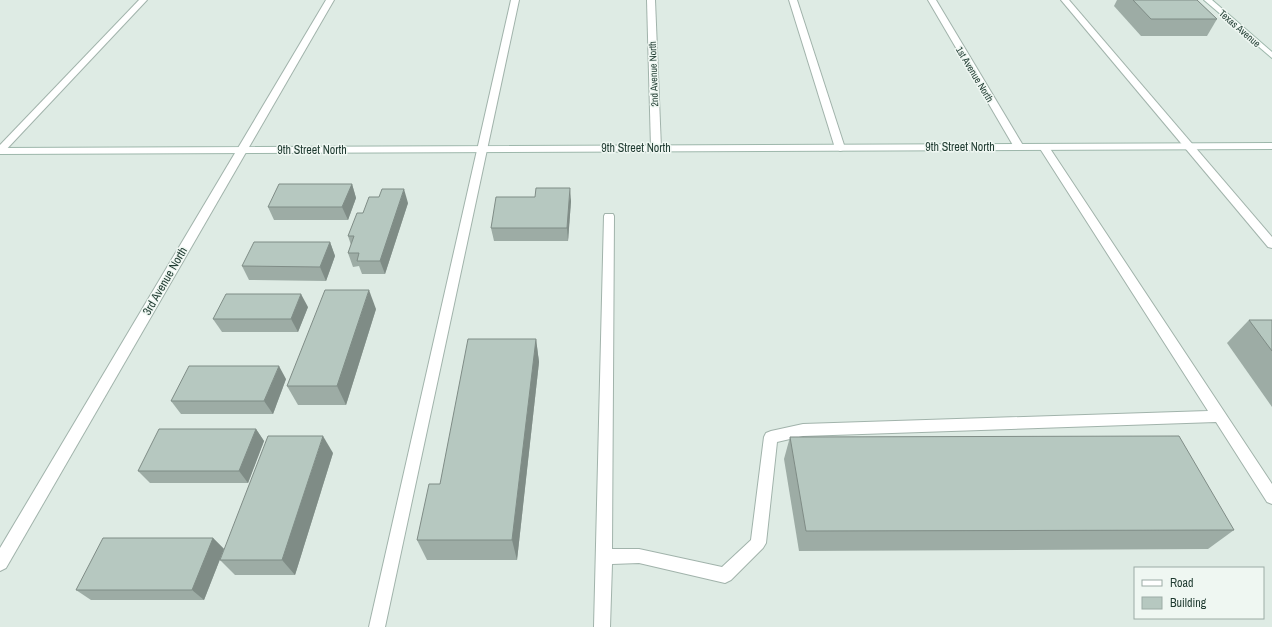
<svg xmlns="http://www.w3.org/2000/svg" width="1272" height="627" font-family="'Archivo Narrow',sans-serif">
  <rect width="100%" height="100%" fill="#deebe4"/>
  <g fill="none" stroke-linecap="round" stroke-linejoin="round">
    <g stroke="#a1b3ab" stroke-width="2">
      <g id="lane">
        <path d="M139,0H147L3,153L0,154V145Z"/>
        <path d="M511,0H519L385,627H369Z"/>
        <path d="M789,0H797L845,148L843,150L840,151L835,148Z"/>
        <path d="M1061,0H1069L1272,237V248L1268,247Z"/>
        <path d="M1044,144L1049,147L1272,484V504L1267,502L1216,422L803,436L777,442L766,543L763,548L731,580L725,583L639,563L612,564L610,627H594L604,216L605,214H613L614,216L612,549H639L722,567L751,540L764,437L766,433L771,431L803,424L1208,411L1039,147Z"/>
      </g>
    </g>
    <g stroke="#a1b3ab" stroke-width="2">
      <g id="street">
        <path d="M326,0H334L6,568L0,571V548Z"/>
        <path d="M647,0H655L661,148L656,151L651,148Z"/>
        <path d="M928,0H936L1024,147L1022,149H1016L1014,147Z"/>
      </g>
    </g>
    <g stroke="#9db7ab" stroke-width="2">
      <g id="secondary">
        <path d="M1204,0H1212L1272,52V58Z"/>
        <path d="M1272,143V149L0,154V148Z"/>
      </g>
    </g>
    <use href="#lane" fill="#fff" fill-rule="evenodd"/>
    <use href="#street" fill="#fff" fill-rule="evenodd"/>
    <use href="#secondary" fill="#fff" fill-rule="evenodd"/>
  </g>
  <g fill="#9daca5">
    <path d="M1117,0H1197L1217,19L1207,36H1141L1114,6Z"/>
    <path d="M352,184L356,198L348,220H274L268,207Z"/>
    <path d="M535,197L571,201L568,241H494L491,228Z"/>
    <path d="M408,203L385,274H362L359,266L353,267L348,253L351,245L348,236L363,213Z"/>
    <path d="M330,242L335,256L326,281L249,280L242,266Z"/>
    <path d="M308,307L298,332H222L213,319Z"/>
    <path d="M376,309L346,405H298L287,386Z"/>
    <path d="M1249,320H1272V407L1227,343Z"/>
    <path d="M536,339L539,362L517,560H427L417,540L440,484Z"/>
    <path d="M286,379L273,414H181L171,401Z"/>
    <path d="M256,429L264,441L248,483H150L138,471Z"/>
    <path d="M790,437L1234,530L1208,549L799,551L784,459Z"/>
    <path d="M333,453L295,575H235L220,560Z"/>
    <path d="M213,538L224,549L204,600H91L76,590Z"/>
  </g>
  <g fill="#7f8c86">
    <path d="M352,184L356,198L348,220L342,207Z"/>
    <path d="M570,188L571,201L568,241L567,228Z"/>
    <path d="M404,189L408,203L385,274L380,261Z"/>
    <path d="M330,242L335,256L326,281L320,267Z"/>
    <path d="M369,290L376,309L346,405L337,386Z"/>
    <path d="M301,294L308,307L298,332L291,319Z"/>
    <path d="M536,339L539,362L517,560L512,540Z"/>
    <path d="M279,366L286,379L273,414L264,401Z"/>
    <path d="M256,429L264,441L248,483L239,471Z"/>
    <path d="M323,436L333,453L295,575L282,560Z"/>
    <path d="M213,538L224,549L204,600L192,590Z"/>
  </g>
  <g fill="#b6c8c0" stroke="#7f8c86">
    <path d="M1133,0H1197L1217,19H1151Z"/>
    <path d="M279,184H352L342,207H268Z"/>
    <path d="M536,188H570L567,228H491L496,197H535Z"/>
    <path d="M382,189H404L380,261H357L359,253H348L354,236H348L357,213H363L369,197H379Z"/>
    <path d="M254,242H330L320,267L242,266Z"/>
    <path d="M325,290H369L337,386H287Z"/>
    <path d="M226,294H301L291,319H213Z"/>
    <path d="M1249,320H1272V351Z"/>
    <path d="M468,339H536L512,540H417L429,484H440Z"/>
    <path d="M189,366H279L264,401H171Z"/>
    <path d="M159,429H256L239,471H138Z"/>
    <path d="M268,436H323L282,560H220Z"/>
    <path d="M1179,436L1234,530L806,531L790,437Z"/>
    <path d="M103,538H213L192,590H76Z"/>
  </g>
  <g text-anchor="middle" stroke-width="3" stroke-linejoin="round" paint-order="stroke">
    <g font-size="10" fill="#1f3b31" stroke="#eff7f2">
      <text transform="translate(1240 28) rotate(41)" y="4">Texas Avenue</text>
      <text transform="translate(653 74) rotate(-92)" y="4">2nd Avenue North</text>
      <text transform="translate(975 74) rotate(59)" y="4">1st Avenue North</text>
    </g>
    <g font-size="12" fill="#1f3b31" stroke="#eff7f2">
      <text x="960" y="151">9th Street North</text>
      <text x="636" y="152">9th Street North</text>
      <text x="312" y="154">9th Street North</text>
      <text transform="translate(165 281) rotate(-60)" y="4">3rd Avenue North</text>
    </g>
  </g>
  <rect x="1134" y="567" width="130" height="52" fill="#eff7f2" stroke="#9caca5"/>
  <rect x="1142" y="580" width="20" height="6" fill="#ffffff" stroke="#9caca5"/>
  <text x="1170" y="587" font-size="12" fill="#1f3b31">Road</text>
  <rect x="1142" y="597" width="20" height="12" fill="#b6c8c0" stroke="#9caca5"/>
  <text x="1170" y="607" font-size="12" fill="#1f3b31">Building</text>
</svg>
